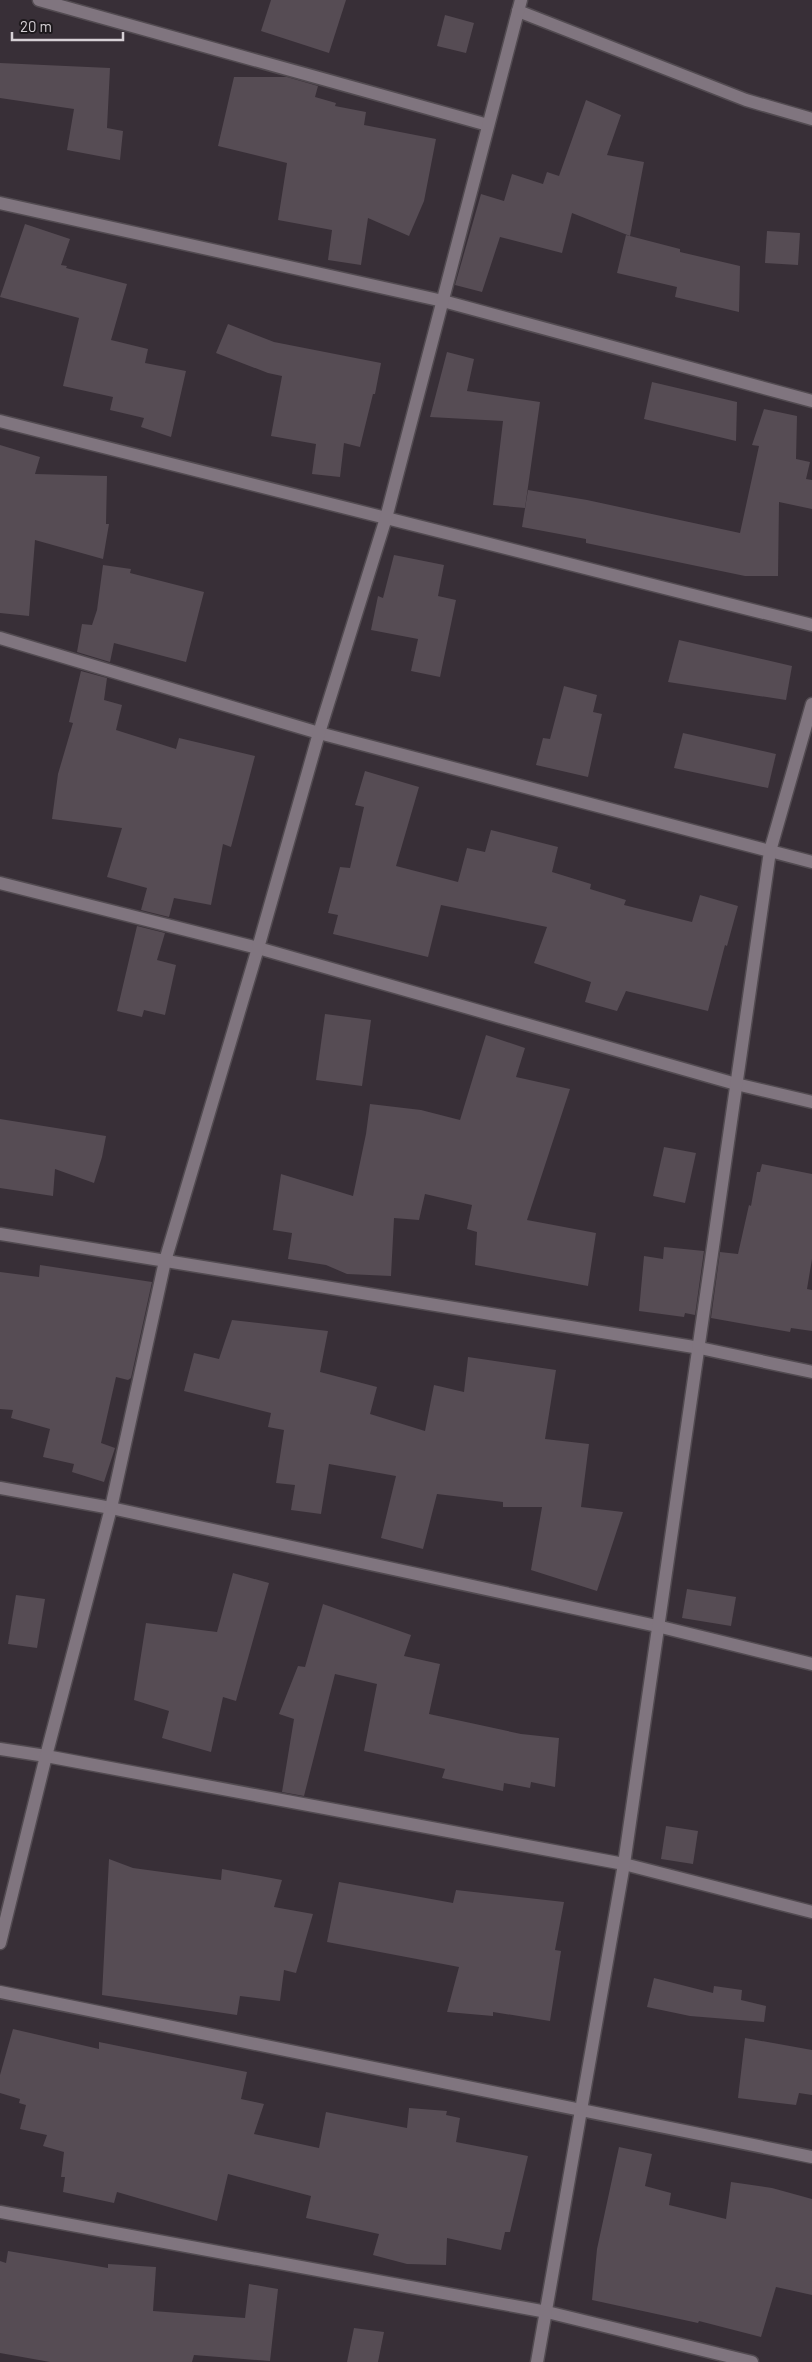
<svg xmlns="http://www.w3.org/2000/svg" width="812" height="2362" font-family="Barlow,sans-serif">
  <rect width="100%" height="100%" fill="#382f37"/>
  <g fill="#564c54">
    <path d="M271,0H346L329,53L261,31Z"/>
    <path d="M445,15L474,23L466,53L437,46Z"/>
    <path d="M0,63L110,68L107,128L123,131L120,160L67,150L74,109L0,98Z"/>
    <path d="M234,77H287L318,86L315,97L336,103L335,106L366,112L364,125L436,139L424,201L409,236L368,218L361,265L328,260L332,230L278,220L287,163L218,146Z"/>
    <path d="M586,100L621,115L607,155L644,162L630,236L572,213L562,253L500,237L482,292L455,285L481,194L504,201L512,174L543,184L547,172L559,176Z"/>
    <path d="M25,224L70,239L61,265L67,266L66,268L127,284L111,340L148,349L145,363L186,371L171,437L141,427L144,418L110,410L113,397L63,386L79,318L0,297Z"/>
    <path d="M767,231L800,233L798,265L765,263Z"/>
    <path d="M626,235L680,249V252L740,266L739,312L675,297L677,287L617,273Z"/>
    <path d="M228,324L274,342L381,363L375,394H373L360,447L344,443L340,477L312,474L316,444L271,436L282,376L268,373L216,353Z"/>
    <path d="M447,352L474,359L467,391L540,402L525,508L493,505L503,421L430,417Z"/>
    <path d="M652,382L737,402L736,441L644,419Z"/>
    <path d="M764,409L797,416L796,459L810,462L806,479L812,480V509L779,502L778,576H745L586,543V539L522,527L528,490L587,500L740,533L759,446L752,445Z"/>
    <path d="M0,445L40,457L35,474L107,476L106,524H109L103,559L35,540L29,616L0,613Z"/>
    <path d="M394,555L444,565L438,596L456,600L440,677L411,671L418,639L371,630L378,596L383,598Z"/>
    <path d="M103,565L131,569L130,573L204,592L186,662L114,643L110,662L77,652L82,624L92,625L97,610Z"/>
    <path d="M679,640L792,666L786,700L668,682Z"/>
    <path d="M81,671L107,678L104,700L122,705L116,730L176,749L179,738L255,756L231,847L223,844L211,905L174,898L169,917L141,910L147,888L107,877L122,828L52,819L58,774L73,723L69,722Z"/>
    <path d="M564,686L597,695L593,712L602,714L588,777L536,765L543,738L550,739Z"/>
    <path d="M683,733L776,754L768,788L674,768Z"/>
    <path d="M365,771L419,787L396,866L458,882L467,848L485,852L491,830L558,847L552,872L591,884L590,889L626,900L624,905L692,922L700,895L738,906L727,946L725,945L708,1011L626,991L617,1011L585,1002L591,982L534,963L547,927L441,905L428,957L333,934L338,915L328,913L340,867L350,868L364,807L355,805Z"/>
    <path d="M137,926L165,933L157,960L176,965L165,1015L144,1010L142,1017L117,1011Z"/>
    <path d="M325,1014L371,1020L362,1086L316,1080Z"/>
    <path d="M486,1035L525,1048L516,1077L570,1089L527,1220L596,1233L588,1286L475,1265L477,1232L467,1229L472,1205L425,1194L419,1220L394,1218L391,1276L347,1274L326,1265L288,1259L292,1233L273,1230L281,1174L353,1196L366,1134L370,1104L421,1110L460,1120Z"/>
    <path d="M0,1119L106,1136L102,1157L94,1183L55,1169L53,1196L0,1188Z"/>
    <path d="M664,1147L696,1153L685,1203L653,1196Z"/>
    <path d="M762,1164L812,1174V1259L807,1289L812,1290V1331L791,1328L790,1332L711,1318L720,1252L738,1254L749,1205L751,1206L757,1172H760Z"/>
    <path d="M664,1247L704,1251L695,1315L685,1313L684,1317L639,1311L644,1256L663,1259Z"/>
    <path d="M40,1265L152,1282L131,1378L128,1380L116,1377L101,1443L115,1448L104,1482L72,1472L74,1464L43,1457L50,1429L11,1418L13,1410L0,1409V1272L39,1277Z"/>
    <path d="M232,1320L328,1331L320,1372L377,1387L370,1414L425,1431L434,1385L464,1392L468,1357L556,1370L545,1439L589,1444L581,1507L623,1512L597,1591L531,1570L542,1507H503V1502L437,1494L423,1549L381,1538L396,1476L329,1464L321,1514L291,1510L295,1485L276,1483L284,1430L268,1427L271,1413L184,1391L194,1353L219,1359Z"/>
    <path d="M233,1573L269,1583L236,1701L223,1697L211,1752L162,1738L169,1711L134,1700L146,1623L217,1632Z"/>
    <path d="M687,1589L736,1597L731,1626L682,1618Z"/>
    <path d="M16,1595L45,1599L37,1648L8,1644Z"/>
    <path d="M323,1604L411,1635L404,1656L440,1664L429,1714L521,1734L559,1738L555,1787L531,1782L530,1788L504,1783L503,1791L442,1778L445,1769L364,1751L377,1684L335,1674L304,1796L282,1792L294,1719L279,1714L298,1666L305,1667Z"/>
    <path d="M666,1826L698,1831L693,1864L661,1859Z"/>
    <path d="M109,1859L133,1868L221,1880L222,1869L282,1880L274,1907L313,1914L296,1973L284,1970L280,2001L240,1996L237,2015L102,1995Z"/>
    <path d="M339,1882L453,1903L456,1890L564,1902L555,1950L561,1951L550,2021L493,2012V2016L447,2012L459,1967L327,1942Z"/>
    <path d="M654,1978L713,1993L714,1986L742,1990L741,2000L766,2006L764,2022L690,2016L647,2007Z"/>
    <path d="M13,2029L99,2049V2042L247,2072L241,2099L264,2104L254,2134L319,2148L326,2112L407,2128L409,2108L447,2111L446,2115L460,2118L456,2142L528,2156L510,2232H505L501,2250L447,2238L446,2265L407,2264L373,2255L379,2234L306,2218L311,2196L228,2174L217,2221L117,2192L114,2203L63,2192L65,2177H61L64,2152L43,2146L47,2135L20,2129L26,2105L19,2103L20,2099L0,2093V2075Z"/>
    <path d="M745,2038L812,2050V2095L799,2093L796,2105L738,2098Z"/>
    <path d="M619,2147L652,2154L645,2186L671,2193L669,2205L726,2219L731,2182L772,2188L812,2199V2295L776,2287L761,2337L699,2321L698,2323L592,2300L597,2249Z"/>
    <path d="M8,2251L108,2268V2264L156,2267L153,2311L245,2318L249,2284L278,2289L270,2361L194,2355L192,2362H50L0,2353V2261L6,2263Z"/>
    <path d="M354,2328L384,2332L378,2362H347Z"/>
  </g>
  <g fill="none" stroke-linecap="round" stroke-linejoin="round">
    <g stroke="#524b51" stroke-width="15">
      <g id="minor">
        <path d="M39,0L488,125"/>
        <path d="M518,11L746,100L812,119"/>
        <path d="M0,203L443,301L812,401"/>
        <path d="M0,421L812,625"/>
        <path d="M0,638L319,733L812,862"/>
        <path d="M0,883L258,948L736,1084L812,1102"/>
        <path d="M0,1234L700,1348L812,1372"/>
        <path d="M0,1488L111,1508L657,1626L812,1664"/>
        <path d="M0,1749L46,1756L624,1864L812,1912"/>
        <path d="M0,1943L46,1756L111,1508L165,1261L258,948L319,733L386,518L521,0"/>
        <path d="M0,1992L812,2157"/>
        <path d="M0,2212L547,2312L752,2362"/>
        <path d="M537,2362L624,1864L770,851L812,704"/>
      </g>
    </g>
    <use href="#minor" stroke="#80757f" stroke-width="12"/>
  </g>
  <path d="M12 32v8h111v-8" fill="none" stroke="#d6d0d5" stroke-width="2.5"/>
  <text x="20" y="32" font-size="15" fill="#d6d0d5" stroke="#1d191c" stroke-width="4" paint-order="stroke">20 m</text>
</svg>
